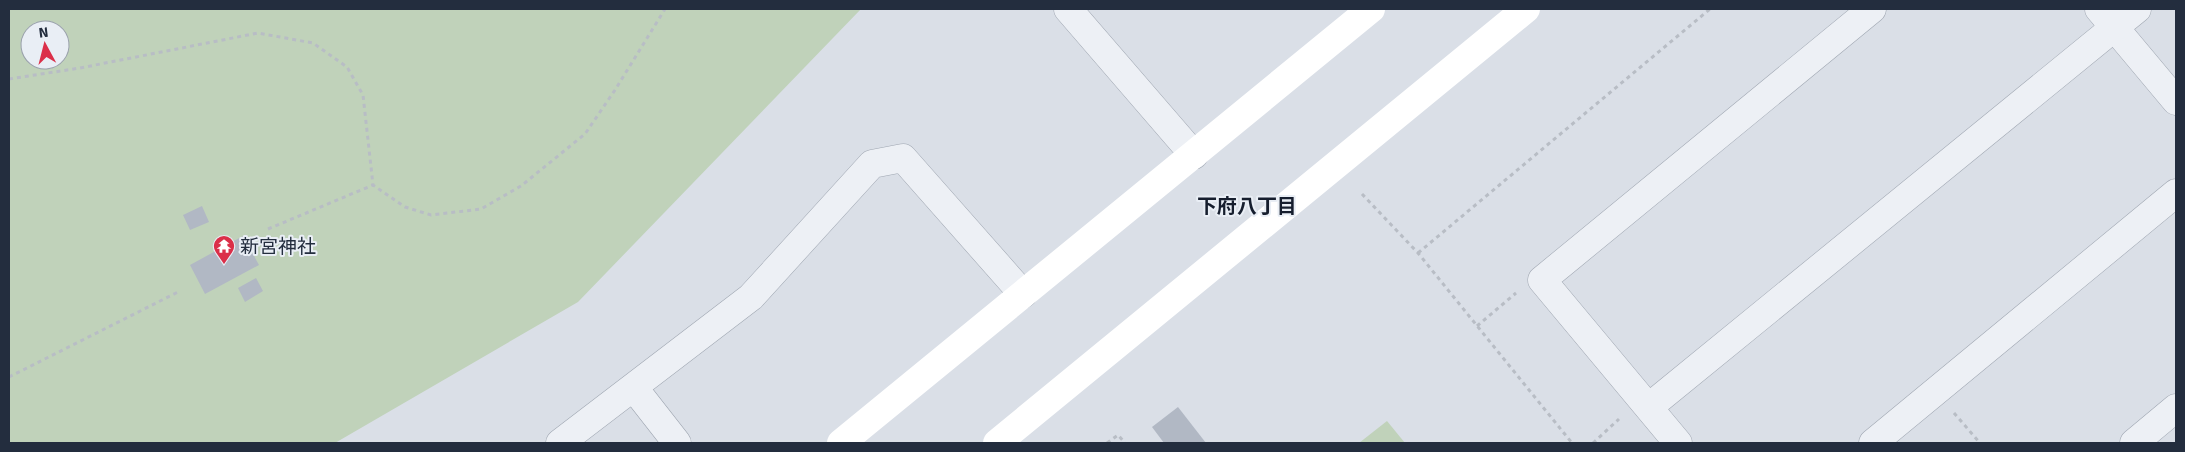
<svg xmlns="http://www.w3.org/2000/svg" width="2185" height="452" font-family="Signika,'Noto Sans JP',sans-serif">
  <rect width="100%" height="100%" fill="#dadfe7"/>
  <g fill="#c0d2ba" fill-rule="evenodd">
    <path d="M9,9H861L578,302L335,443H9ZM30,30H60V60H30Z"/>
    <path d="M1387,421L1405,443H1359Z"/>
  </g>
  <g fill="#b1b8c4">
    <path d="M202,206L209,222L190,230L183,215Z"/>
    <path d="M243,236L259,265L205,294L190,265Z"/>
    <path d="M256,278L263,291L245,302L238,288Z"/>
    <path d="M1178,407L1206,443H1164L1152,427Z"/>
  </g>
  <g fill="none" stroke-linecap="round" stroke-linejoin="round">
    <g stroke="#9fa6b1" stroke-width="29">
      <g id="street">
        <path d="M1068,9L1194,155"/>
        <path d="M2099,9L2176,101"/>
        <path d="M634,388L677,443"/>
        <path d="M1649,407L2137,9"/>
        <path d="M560,443L751,297L872,164L903,158L1023,294"/>
        <path d="M1678,443L1542,280L1872,9"/>
        <path d="M1873,443L2176,193"/>
        <path d="M2134,443L2176,408"/>
      </g>
    </g>
    <g stroke="#b8bdc5" stroke-width="3" stroke-dasharray="4 4" stroke-linecap="butt">
      <path d="M9,79L80,68L258,33L313,43L347,67L363,95L373,185L405,207L431,215L481,209L521,186L585,134L615,90L665,9"/>
      <path d="M1362,194L1418,253L1572,443"/>
      <path d="M268,229L373,185"/>
      <path d="M1418,253L1710,9"/>
      <path d="M1477,326L1516,293"/>
      <path d="M9,377L180,291"/>
      <path d="M1954,413L1980,443"/>
      <path d="M1107,443L1118,435L1125,443"/>
      <path d="M1593,443L1619,419"/>
    </g>
    <use href="#street" stroke="#edf0f5" stroke-width="28"/>
    <g stroke="#fff" stroke-width="28">
      <path d="M841,443L1371,9"/>
      <path d="M997,443L1526,9"/>
    </g>
  </g>
  <defs>
    <g id="temple-pin" transform="scale(1.125)"><path d="M0 17L-7.5 6A9.5 9.5 0 1 1 7.5 6Z" fill="#db2f49" stroke="#e9eef5"/><path d="M0-6L5-2H3V0L6.5 2.5H4V6H1.5V3h-3V6H-4V2.5H-6.5L-3 0V-2H-5Z" fill="#fff"/></g>
  </defs>
  <g fill-rule="evenodd">
    <use href="#temple-pin" x="224" y="246"/>
  </g>
  <g text-anchor="middle" stroke-width="4" stroke-linejoin="round" paint-order="stroke">
    <g font-size="19" fill="#232d3e" stroke="#e9eef5" text-anchor="start">
      <text x="240" y="253">新宮神社</text>
    </g>
    <g font-size="20" font-weight="bold" fill="#161e2e" stroke="#e9eef5">
      <text x="1247" y="213">下府八丁目</text>
    </g>
  </g>
  <rect width="2185" height="452" fill="none" stroke="#232d3e" stroke-width="20"/>
  <g transform="translate(45 45) rotate(353)"><circle r="24" fill="#e9eef5" stroke="#9aa1ac"/>
  <path d="M0-4L9 19L0 12L-9 19Z" fill="#db2f49"/>
  <text y="-8" font-size="14" font-weight="bold" text-anchor="middle" fill="#232d3e">N</text>
  </g>
</svg>
